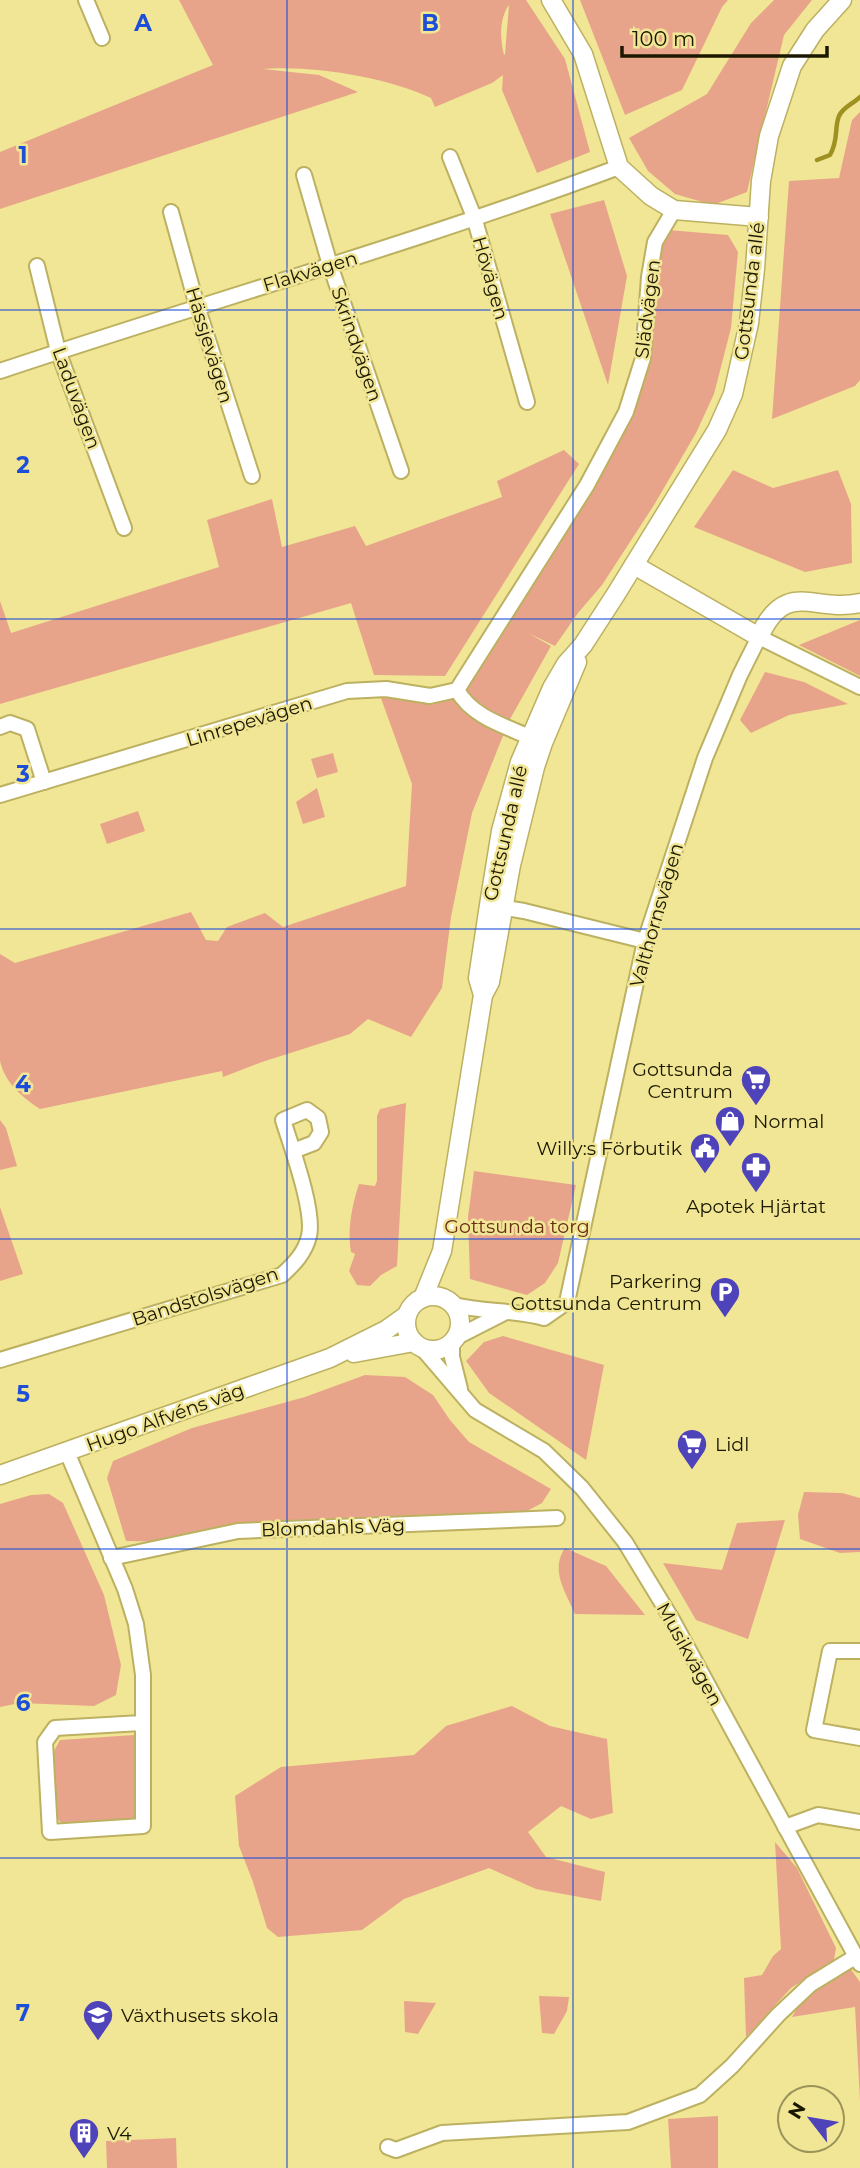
<svg xmlns="http://www.w3.org/2000/svg" width="860" height="2168" font-family="Montserrat,sans-serif">
  <rect width="100%" height="100%" fill="#f1e695"/>
  <g fill="#e8a48a" fill-rule="evenodd">
    <path d="M179,0H526L565,59L590,152L537,173L502,90L503,75L492,83L435,107L431,98C387,77 311,65 263,69L319,75L358,92L0,209V152L213,65ZM509,5L505,54L504,55C500,39 499,19 509,5Z"/>
    <path d="M580,0H728L722,7L682,90L625,115Z"/>
    <path d="M774,0H812L784,35L747,192L713,205L675,194L648,171L629,138L707,94L751,23Z"/>
    <path d="M860,112V380L855,386L772,419L789,181L839,178L852,120Z"/>
    <path d="M604,200L627,276L608,385L550,214Z"/>
    <path d="M668,230L728,235L738,252L731,328L714,394L696,433L654,505L602,585L578,613L555,646L528,633L551,646L509,721L472,813L451,917L442,988L411,1037L368,1019L350,1034L262,1062L223,1077L222,1071L40,1109C22,1097 5,1083 0,1061V954L15,963L191,912L206,940L218,941L227,927L265,913L283,927L406,886L412,784L378,690H457L587,485L643,358L655,242Z"/>
    <path d="M564,450L579,464L445,676L374,675L351,603L0,704V601L11,633L219,567L207,520L272,499L282,547L355,526L366,546L502,497L497,481Z"/>
    <path d="M733,470L773,488L838,470L851,504L852,563L805,572L694,527Z"/>
    <path d="M860,620V676L799,645Z"/>
    <path d="M765,672L804,682L848,704L789,715L751,733L740,720Z"/>
    <path d="M333,753L338,772L317,778L311,759Z"/>
    <path d="M317,788L325,817L303,824L296,802Z"/>
    <path d="M138,811L145,831L107,844L100,824Z"/>
    <path d="M406,1103L397,1266L381,1275L370,1286L357,1285L349,1271L355,1254L351,1252C347,1230 352,1205 359,1184L375,1186L377,1181V1116L380,1109Z"/>
    <path d="M0,1120L6,1128L17,1166L0,1170Z"/>
    <path d="M474,1171L576,1185L558,1263L545,1283L527,1295L470,1279L468,1217Z"/>
    <path d="M0,1207L23,1274L0,1281Z"/>
    <path d="M503,1336L604,1365L586,1460L489,1393L466,1361L484,1342Z"/>
    <path d="M365,1375L405,1377L433,1395L450,1420L469,1442L551,1489L542,1503L527,1511L259,1530L181,1542L126,1541L107,1478L113,1461L192,1428L305,1397Z"/>
    <path d="M804,1492L842,1493L860,1498V1552L840,1553L800,1539L798,1515Z"/>
    <path d="M49,1494L63,1503L104,1595L121,1665L116,1695L94,1706L20,1703L0,1707V1504L31,1495Z"/>
    <path d="M785,1520L748,1639L696,1620L663,1563L722,1570L737,1523Z"/>
    <path d="M565,1548L606,1566L645,1615L575,1614C565,1591 550,1570 565,1548Z"/>
    <path d="M512,1706L550,1726L607,1739L613,1813L591,1819L561,1806L528,1832L546,1857L605,1872L601,1901L536,1889L489,1868L404,1899L362,1930L278,1937L267,1928L253,1882L239,1846L235,1796L281,1767L414,1755L446,1726Z"/>
    <path d="M134,1735V1819L62,1824L57,1818L54,1751L60,1740Z"/>
    <path d="M775,1842L797,1868L836,1948L834,1960L791,1988L746,2037L744,1978L762,1975L773,1956L781,1949Z"/>
    <path d="M850,1968L860,1982V2101L855,2007L792,2017L811,1984Z"/>
    <path d="M539,1996L569,1997L567,2011L554,2034L542,2033Z"/>
    <path d="M404,2001L436,2003L418,2034L405,2032Z"/>
    <path d="M718,2116V2168H671L668,2119Z"/>
    <path d="M176,2138L177,2168H107L106,2141Z"/>
  </g>
  <g fill="none" stroke-linecap="round" stroke-linejoin="round">
    <path stroke="#9e9021" stroke-width="4.5" d="M817,160L830,155C839,139 834,128 839,116C843,107 853,104 860,97"/>
    <g stroke="#bcb161" stroke-width="18">
      <g id="minor">
        <path d="M86,0L102,38"/>
        <path d="M450,157L474,217L527,402"/>
        <path d="M304,175L330,265L401,471"/>
        <path d="M171,212L197,306L252,476"/>
        <path d="M37,266L58,351L124,528"/>
        <path d="M0,371C206,302 416,243 619,167"/>
        <path d="M457,690C474,720 511,727 540,742"/>
        <path d="M0,727L10,723L27,729L44,782"/>
        <path d="M0,795L347,691L386,689L430,696L457,690L587,485L626,412L643,358L649,277L655,242L674,210"/>
        <path d="M493,906L524,911L645,941"/>
        <path d="M454,1305C483,1312 515,1310 544,1318L567,1302L645,941L705,758L740,675L759,637L860,687"/>
        <path d="M457,1337L504,1313"/>
        <path d="M452,1343V1357L460,1389"/>
        <path d="M421,1347L475,1410L544,1451L582,1488L625,1542L673,1621L860,1964"/>
        <path d="M0,1360L282,1275C294,1264 305,1253 309,1236C315,1211 291,1146 283,1120L307,1110L318,1118L321,1132L314,1143L293,1151"/>
        <path d="M67,1452L125,1589L136,1624L143,1675V1826L50,1832L45,1742L55,1728L141,1723"/>
        <path d="M111,1558L238,1531L557,1518"/>
        <path d="M860,1651H830L814,1730L860,1738"/>
        <path d="M785,1827L818,1815L860,1822"/>
        <path d="M388,2147L396,2150L442,2133L628,2122L700,2095L732,2066L778,2015L811,1984L855,1957"/>
      </g>
    </g>
    <g stroke="#bcb161" stroke-width="21">
      <g id="tertiary">
        <path d="M551,0L583,54L619,167L651,196L674,210L759,217"/>
        <path d="M634,565L759,637C786,578 813,613 860,603"/>
        <path d="M483,995L478,978L489,905L501,831L520,762L552,688L566,664L583,645L616,594L717,430L733,394L749,323L755,269L761,181L769,136L792,66L815,30L842,0"/>
        <circle cx="433" cy="1323" r="27"/>
        <path d="M423,1298L442,1251L483,995L490,982L511,865L535,767L543,743L577,662"/>
        <path d="M354,1353L414,1342"/>
        <path d="M0,1475L330,1358L386,1330L407,1315"/>
      </g>
    </g>
    <use href="#minor" stroke="#fff" stroke-width="14"/>
    <use href="#tertiary" stroke="#fff" stroke-width="18"/>
  </g>
  <path fill="none" stroke="#1d4ed8" stroke-width="2" stroke-opacity="0.55" d="M287,0V2168M573,0V2168M0,310H860M0,619H860M0,929H860M0,1239H860M0,1549H860M0,1858H860"/>
  <defs>
    <g id="supermarket-pin" transform="scale(1.575)"><path d="M0 17L-7.5 6A9.5 9.5 0 1 1 7.5 6Z" fill="#4f43ba" stroke="#f1e695"/><path d="M-6-5.5h2.5l.6 2H6L4.5 2H-2.5L-4.4-4H-6ZM-1.5 3.2a1.3 1.3 0 1 0 .1 0ZM3 3.2a1.3 1.3 0 1 0 .1 0Z" fill="#fff"/></g>
    <g id="shop-pin" transform="scale(1.575)"><path d="M0 17L-7.5 6A9.5 9.5 0 1 1 7.5 6Z" fill="#4f43ba" stroke="#f1e695"/><path d="M-5-2.5h2.3a2.7 3.5 0 0 1 5.4 0H5L5.5 6h-11ZM-1.5-2.5h3a1.5 2.3 0 0 0-3 0Z" fill="#fff"/></g>
    <g id="civic-pin" transform="scale(1.575)"><path d="M0 17L-7.5 6A9.5 9.5 0 1 1 7.5 6Z" fill="#4f43ba" stroke="#f1e695"/><path d="M-.6-6.5H3V-4.5H.6V-3L4-1V1h2V6H-6V1h2V-1L-.6-3ZM-1.2 2.5V6h2.4V2.5Z" fill="#fff"/></g>
    <g id="pharmacy-pin" transform="scale(1.575)"><path d="M0 17L-7.5 6A9.5 9.5 0 1 1 7.5 6Z" fill="#4f43ba" stroke="#f1e695"/><path d="M-2-6h4v4h4v4h-4v4h-4v-4h-4v-4h4Z" fill="#fff"/></g>
    <g id="parking-pin" transform="scale(1.575)"><path d="M0 17L-7.5 6A9.5 9.5 0 1 1 7.5 6Z" fill="#4f43ba" stroke="#f1e695"/><path d="M-3.5-5.5H1a3.5 3.5 0 0 1 0 7H-1V5.5H-3.5ZM-1-3.4V-.6H.8a1.4 1.4 0 0 0 0-2.8Z" fill="#fff"/></g>
    <g id="school-pin" transform="scale(1.575)"><path d="M0 17L-7.5 6A9.5 9.5 0 1 1 7.5 6Z" fill="#4f43ba" stroke="#f1e695"/><path d="M0-5L7-2L0 1L-7-2ZM-4 1L0 2.5L4 1V4Q0 6-4 4Z" fill="#fff"/></g>
    <g id="building-pin" transform="scale(1.575)"><path d="M0 17L-7.5 6A9.5 9.5 0 1 1 7.5 6Z" fill="#4f43ba" stroke="#f1e695"/><path d="M-4-6H4V6H1V3H-1V6H-4ZM-2.5-4.3h1.7v1.8h-1.7ZM.8-4.3h1.7v1.8H.8ZM-2.5-1h1.7V.8h-1.7ZM.8-1h1.7V.8H.8Z" fill="#fff"/></g>
  </defs>
  <g fill-rule="evenodd">
    <use href="#supermarket-pin" x="756" y="1080"/>
    <use href="#shop-pin" x="730" y="1121"/>
    <use href="#civic-pin" x="705" y="1148"/>
    <use href="#pharmacy-pin" x="756" y="1167"/>
    <use href="#parking-pin" x="725" y="1292"/>
    <use href="#supermarket-pin" x="692" y="1444"/>
    <use href="#school-pin" x="98" y="2015"/>
    <use href="#building-pin" x="84" y="2133"/>
  </g>
  <g text-anchor="middle" stroke-width="5" stroke-linejoin="round" paint-order="stroke">
    <g font-size="19" fill="#1b1801" stroke="#f1e695">
      <text transform="translate(310 271) rotate(-17)" y="7">Flakvägen</text>
      <text transform="translate(491 278) rotate(74)" y="7">Hövägen</text>
      <text transform="translate(749 291) rotate(-83)" y="7">Gottsunda allé</text>
      <text transform="translate(647 309) rotate(-83)" y="7">Slädvägen</text>
      <text transform="translate(357 344) rotate(71)" y="7">Skrindvägen</text>
      <text transform="translate(210 345) rotate(73)" y="7">Hässjevägen</text>
      <text transform="translate(77 398) rotate(70)" y="7">Laduvägen</text>
      <text transform="translate(249 721) rotate(-17)" y="7">Linrepevägen</text>
      <text transform="translate(505 833) rotate(-77)" y="7">Gottsunda allé</text>
      <text transform="translate(656 915) rotate(-74)" y="7">Valthornsvägen</text>
      <text transform="translate(205 1296) rotate(-18)" y="7">Bandstolsvägen</text>
      <text transform="translate(165 1417) rotate(-20)" y="7">Hugo Alfvéns väg</text>
      <text transform="translate(333 1527) rotate(-2)" y="7">Blomdahls Väg</text>
      <text transform="translate(690 1654) rotate(61)" y="7">Musikvägen</text>
    </g>
    <g font-size="19" fill="#1b1801" stroke="#f1e695" text-anchor="start">
      <text x="733" y="1076" text-anchor="end">Gottsunda<tspan x="733" dy="22">Centrum</tspan></text>
      <text x="753" y="1128">Normal</text>
      <text x="682" y="1155" text-anchor="end">Willy:s Förbutik</text>
      <text x="756" y="1213" text-anchor="middle">Apotek Hjärtat</text>
      <text x="702" y="1288" text-anchor="end">Parkering<tspan x="702" dy="22">Gottsunda Centrum</tspan></text>
      <text x="715" y="1451">Lidl</text>
      <text x="121" y="2022">Växthusets skola</text>
      <text x="107" y="2140">V4</text>
    </g>
    <g font-size="19" fill="#682d14" stroke="#f1e695">
      <text x="517" y="1233">Gottsunda torg</text>
    </g>
  </g>
  <g font-size="23" text-anchor="middle" font-weight="bold" fill="#1d4ed8" stroke="#f1e695" stroke-width="5" stroke-linejoin="round" paint-order="stroke">
    <text x="143" y="31">A</text>
    <text x="430" y="31">B</text>
    <text x="23" y="163">1</text>
    <text x="23" y="473">2</text>
    <text x="23" y="782">3</text>
    <text x="23" y="1092">4</text>
    <text x="23" y="1402">5</text>
    <text x="23" y="1711">6</text>
    <text x="23" y="2021">7</text>
  </g>
  <g transform="translate(811 2119) rotate(301)"><circle r="33" fill="#f1e695" stroke="#9b945a" stroke-width="2"/>
  <path d="M0-5L12 26L0 18L-12 26Z" fill="#4f43ba"/>
  <text y="-10" font-size="19" font-weight="bold" text-anchor="middle" fill="#1b1801">N</text>
  </g>
  <path d="M622 46v10h205v-10" fill="none" stroke="#1b1801" stroke-width="3.5"/>
  <text x="632" y="46" font-size="21" fill="#1b1801" stroke="#f1e695" stroke-width="5" paint-order="stroke">100 m</text>
</svg>
